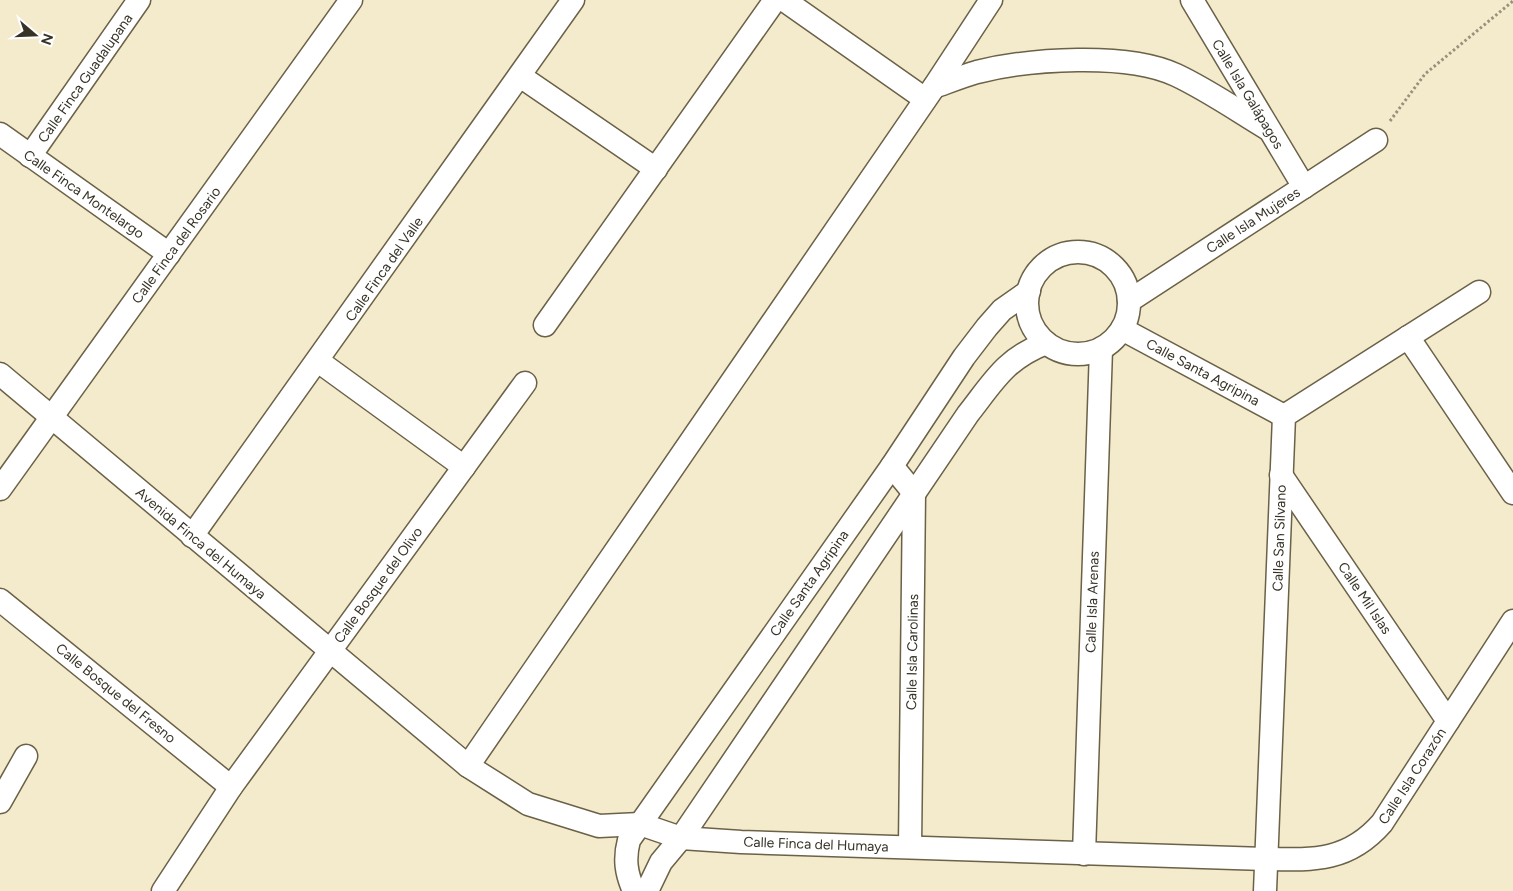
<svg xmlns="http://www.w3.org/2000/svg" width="1513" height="891" font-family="Figtree,sans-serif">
  <rect width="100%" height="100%" fill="#f4eacc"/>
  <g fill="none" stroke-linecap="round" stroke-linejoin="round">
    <g stroke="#6a6147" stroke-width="25">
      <g id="street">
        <path d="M784,0L925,99"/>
        <path d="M1192,0L1304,187"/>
        <path d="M520,76L656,169"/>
        <path d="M934,87C948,82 963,76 977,72C1029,59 1127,52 1176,75C1208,90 1238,111 1268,129"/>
        <path d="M0,134L169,254"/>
        <path d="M30,156L139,0"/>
        <circle cx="1078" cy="303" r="51"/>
        <path d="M1129,301L1376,140"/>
        <path d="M545,325L775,0"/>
        <path d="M1122,329L1284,416"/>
        <path d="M1408,337L1513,493"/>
        <path d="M318,361L464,467"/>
        <path d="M0,374L468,766L528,804L599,826L640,824L681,838L741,842L1265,859C1313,860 1348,862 1382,823L1513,621"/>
        <path d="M892,466L914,493L910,847"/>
        <path d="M1281,475L1448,721"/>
        <path d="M0,489L351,0"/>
        <path d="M192,536L573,0"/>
        <path d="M0,600L231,787"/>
        <path d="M468,766L934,87L991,0"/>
        <path d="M0,802L26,756"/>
        <path d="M1084,854L1101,349"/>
        <path d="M163,891L231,787L525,383"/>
        <path d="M634,891C626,873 624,859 629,840L892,466L964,357L987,327L1002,310L1029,291"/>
        <path d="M647,891L661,862L681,838L968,414C994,381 1005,359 1046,343"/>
        <path d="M1265,891L1284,416L1479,292"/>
      </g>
    </g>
    <path stroke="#98917c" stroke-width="3" stroke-dasharray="2.5 2.5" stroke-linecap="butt" d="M1390,121L1425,74L1513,1"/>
    <use href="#street" stroke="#fff" stroke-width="22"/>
  </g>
  <g text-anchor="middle" stroke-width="5" stroke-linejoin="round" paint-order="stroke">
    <g font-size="14" fill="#363226" stroke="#fff">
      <text transform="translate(85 78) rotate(-55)" y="5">Calle Finca Guadalupana</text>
      <text transform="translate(1248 94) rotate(59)" y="5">Calle Isla Galápagos</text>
      <text transform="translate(84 194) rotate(35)" y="5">Calle Finca Montelargo</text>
      <text transform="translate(1253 220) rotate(-33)" y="5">Calle Isla Mujeres</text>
      <text transform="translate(176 245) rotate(-54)" y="5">Calle Finca del Rosario</text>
      <text transform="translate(384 269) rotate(-55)" y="5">Calle Finca del Valle</text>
      <text transform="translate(1203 372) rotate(28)" y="5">Calle Santa Agripina</text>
      <text transform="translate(1279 538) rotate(-88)" y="5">Calle San Silvano</text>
      <text transform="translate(201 543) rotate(40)" y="5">Avenida Finca del Humaya</text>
      <text transform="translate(809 583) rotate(-55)" y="5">Calle Santa Agripina</text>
      <text transform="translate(378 585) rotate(-54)" y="5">Calle Bosque del Olivo</text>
      <text transform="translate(1365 598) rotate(56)" y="5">Calle Mil Islas</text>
      <text transform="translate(1092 602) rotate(-88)" y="5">Calle Isla Arenas</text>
      <text transform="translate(912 652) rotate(-89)" y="5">Calle Isla Carolinas</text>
      <text transform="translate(116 693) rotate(39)" y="5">Calle Bosque del Fresno</text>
      <text transform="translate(1412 776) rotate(-57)" y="5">Calle Isla Corazón</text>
      <text transform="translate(816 844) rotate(2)" y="5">Calle Finca del Humaya</text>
    </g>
  </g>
  <g transform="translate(35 35) rotate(109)" stroke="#ffffff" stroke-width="4" paint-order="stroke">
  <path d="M0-4L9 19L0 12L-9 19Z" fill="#363226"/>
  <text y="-8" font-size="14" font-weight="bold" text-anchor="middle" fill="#363226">N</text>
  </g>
</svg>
